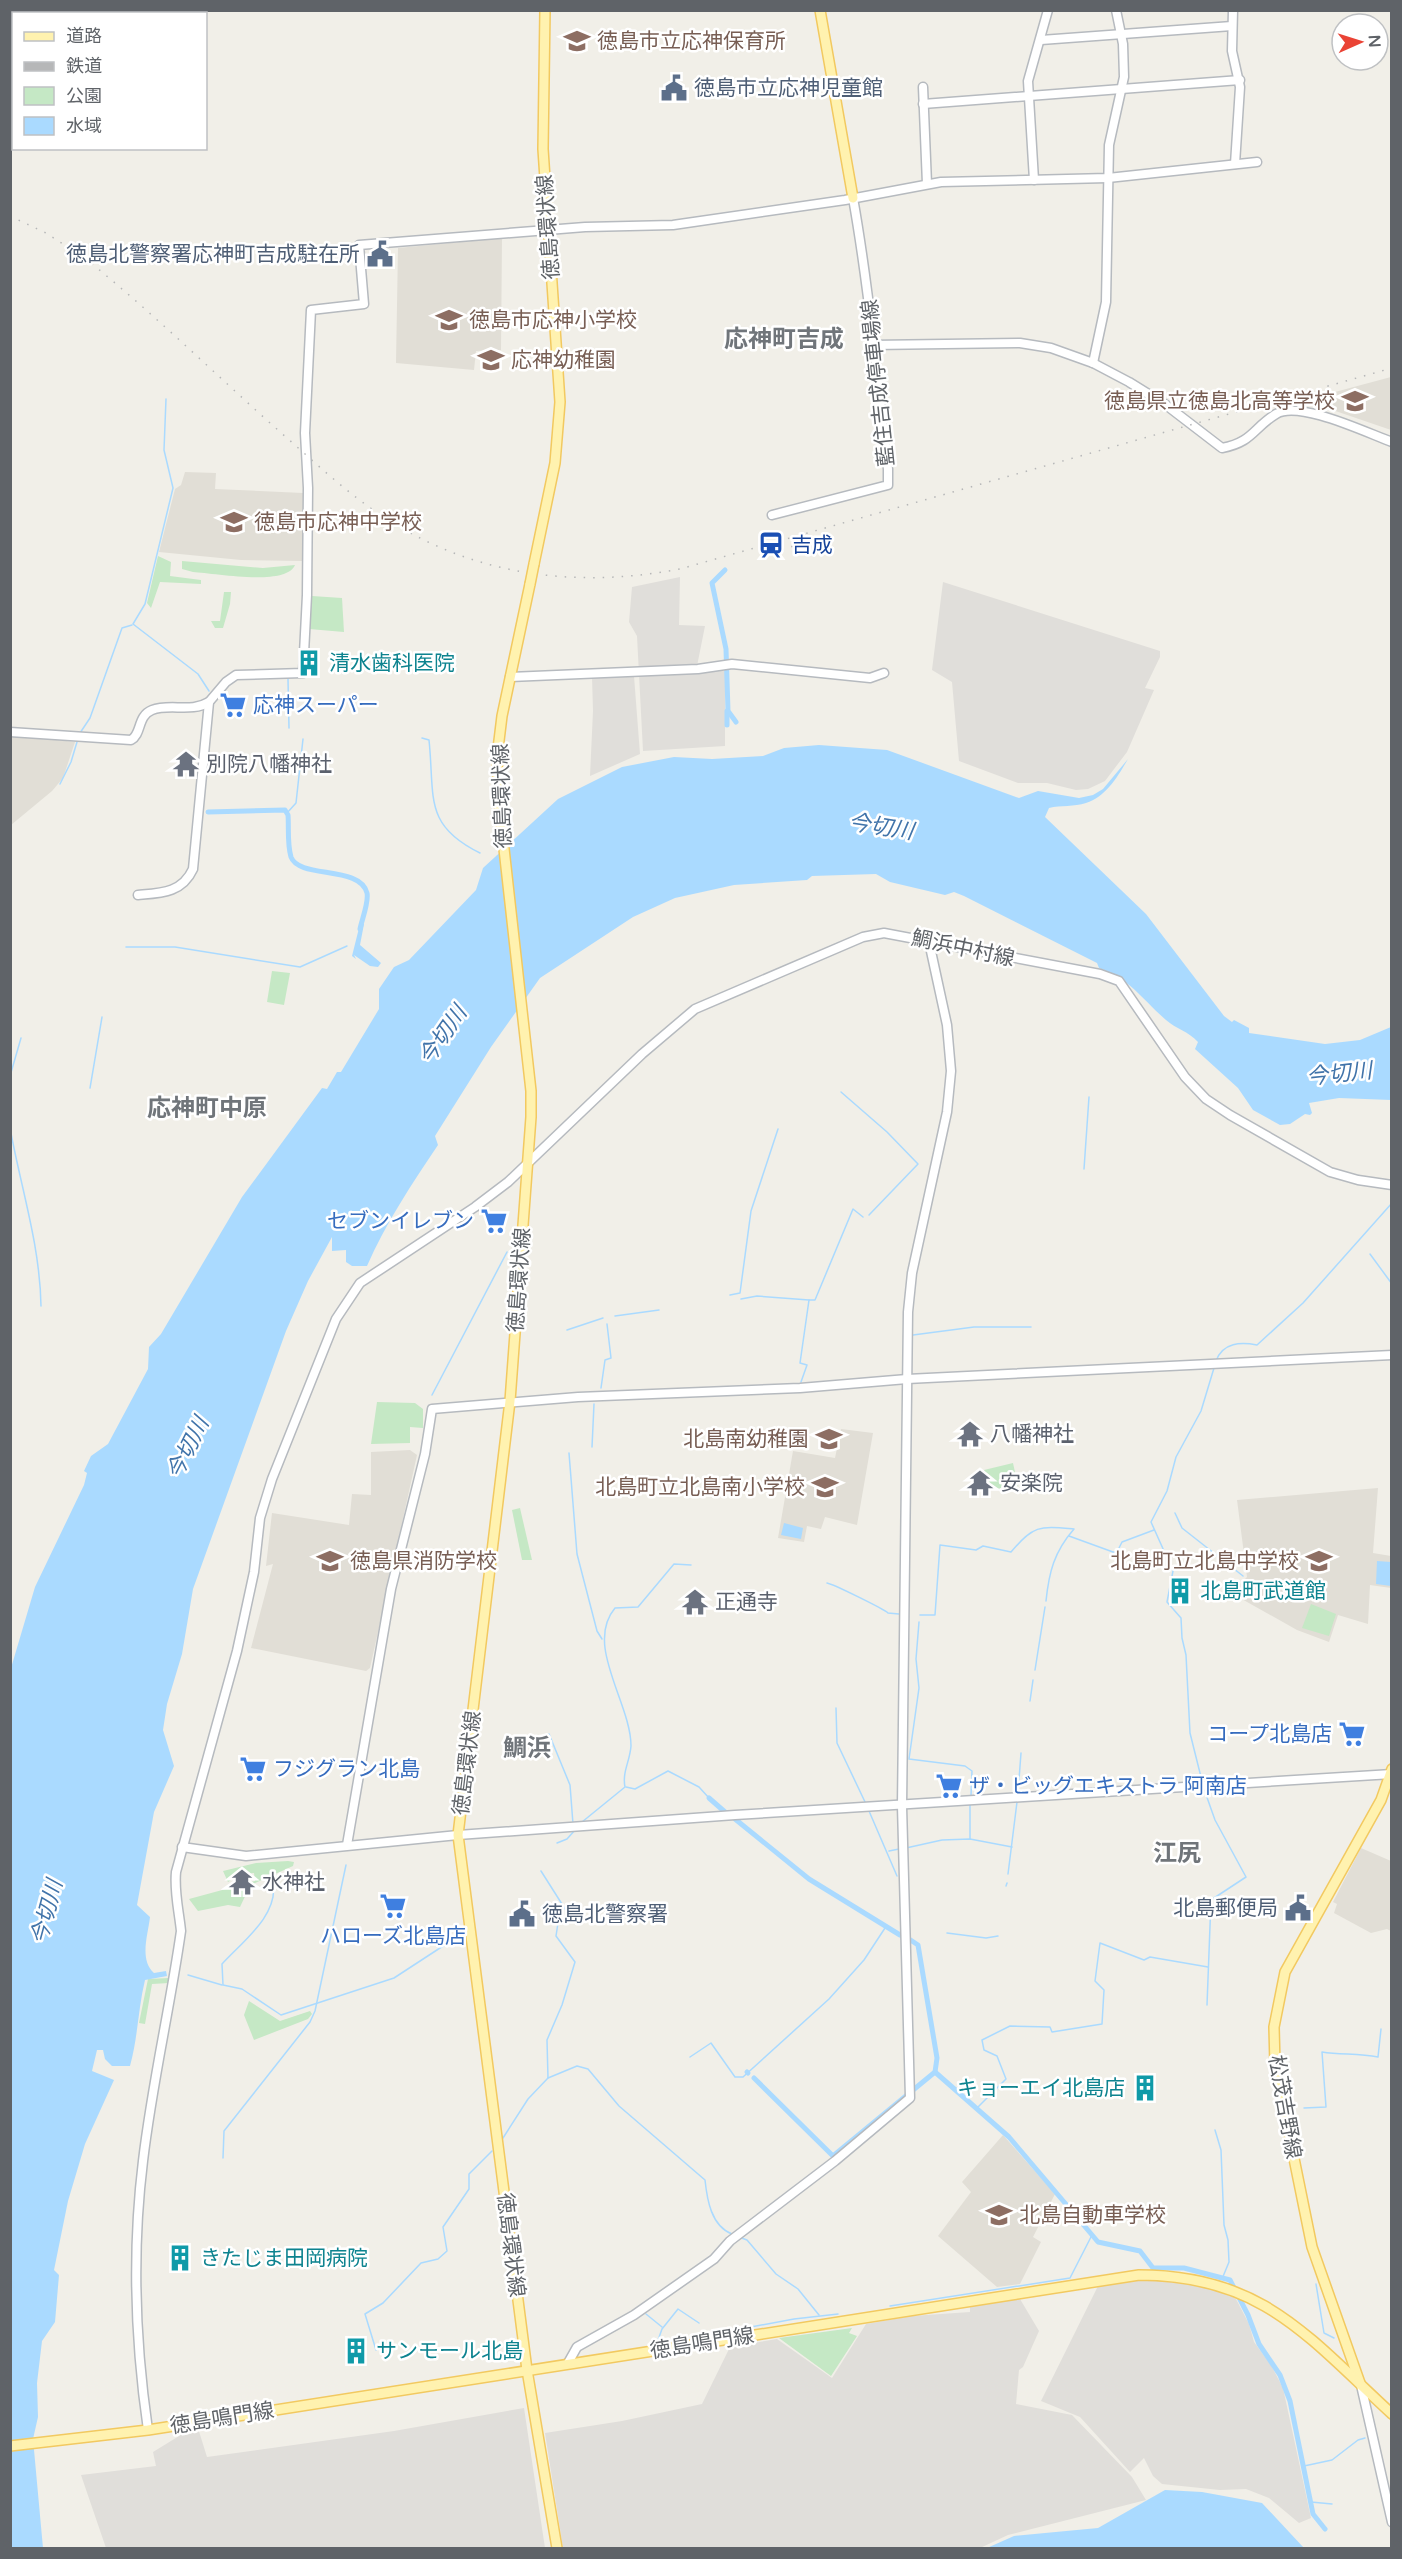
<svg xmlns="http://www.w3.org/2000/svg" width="1402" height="2559" font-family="'Varela Round','Noto Sans JP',sans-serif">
  <rect width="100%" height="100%" fill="#f1efe8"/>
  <g fill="#e0deda">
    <path d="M680,577L679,625L705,626L696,671H725V746L643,751L637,636L629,622L632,587Z"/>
    <path d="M943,582L1160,651V657L1145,688L1154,690L1127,752L1105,781L1088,789L1076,790L1047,783H1018L959,761L952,682L932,670Z"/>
    <path d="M634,676L640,754L590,776L593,711L592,677Z"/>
    <path d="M1146,2278L1214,2287L1236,2299L1249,2324L1254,2342L1271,2365L1283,2388L1311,2518L1299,2523L1269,2498L1246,2489L1220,2490L1162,2484L1153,2476L1144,2458L1130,2472L1080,2417L1041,2401L1099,2284Z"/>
    <path d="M1020,2299L1039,2331L1023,2367L1019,2370L1016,2404L1072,2415L1132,2477L1146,2500L1008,2535L980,2548H563L545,2433L622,2421L702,2404L730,2347L777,2339L832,2378L866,2324L912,2316L970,2312V2306Z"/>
    <path d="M524,2408L545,2548H106L81,2475L156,2466L153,2452L197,2425L207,2457L394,2431Z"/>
  </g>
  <g fill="#e1ded6">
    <path d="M502,238L501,350L476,351L474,370L396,363L398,248Z"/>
    <path d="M1391,377V430L1318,405L1320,396Z"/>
    <path d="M185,472L216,473L215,489L303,493L302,561L241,560L159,552L175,489L181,485Z"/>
    <path d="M10,735L75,742L63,778L52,791L11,825Z"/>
    <path d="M841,1429L873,1433L857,1525L825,1517L821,1529L807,1526L804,1542L778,1538L793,1451L835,1458Z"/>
    <path d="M410,1450L417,1455L370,1668L366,1671L251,1648L273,1564L266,1566L272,1513L349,1525L352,1494L371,1495V1452Z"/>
    <path d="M1378,1488L1373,1553L1391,1556V1588L1370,1585L1368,1624L1338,1615L1329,1642L1297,1630L1231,1593L1247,1577L1237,1500Z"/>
    <path d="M1361,1848L1391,1861V1931L1387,1929L1371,1933L1334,1913L1337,1904L1333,1902Z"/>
    <path d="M1003,2135L1055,2194L1033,2237L1041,2242L1020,2284L997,2287L938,2236L971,2192L962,2182Z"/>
  </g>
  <g fill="#c5e8c5">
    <path d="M158,556L171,562L170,576L201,580V584L160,582L151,608L147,603Z"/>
    <path d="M182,561L263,568L295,565C286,587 214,573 193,572L182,569Z"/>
    <path d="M224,592H231L230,604L223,628H215L211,621H220Z"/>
    <path d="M312,596L342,598L344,632L309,629Z"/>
    <path d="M272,971L290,973L284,1005L267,1002Z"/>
    <path d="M377,1402L415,1403L423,1409V1428L410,1427V1443L371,1444Z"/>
    <path d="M1013,1463L1018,1486L987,1490L984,1470Z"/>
    <path d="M520,1508L532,1560H522L512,1510Z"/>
    <path d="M1311,1604L1336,1614L1329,1636L1302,1628Z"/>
    <path d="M288,1861L294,1862L293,1866L253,1884L251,1882L255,1881L254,1873L241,1874L228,1882L223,1871L256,1863Z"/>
    <path d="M237,1886L241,1889L249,1888L240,1907L228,1905L198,1911L189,1899Z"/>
    <path d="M169,1978V1983L152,1984L145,2024L139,2023L148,1979Z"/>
    <path d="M249,2001L280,2021L310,2011L312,2014L308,2019L254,2040L244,2015Z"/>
    <path d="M852,2328L849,2333L857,2336L831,2376L779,2338Z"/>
  </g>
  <g fill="#aadaff">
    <path d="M819,745L887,750L1019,798L1038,791L1079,798L1093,795L1103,789L1128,759C1118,776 1106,797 1086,803C1074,807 1061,805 1049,808L1045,817L1146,914L1224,1016L1232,1022L1234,1020L1249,1028V1033L1325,1044L1360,1040L1391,1027V1100L1339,1098L1309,1103L1312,1113L1310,1115L1305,1114L1290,1124L1280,1125L1253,1110L1238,1088L1195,1049L1198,1042C1188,1031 1176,1029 1166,1020C1143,1000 1129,978 1099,968L1097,963L964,896L954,892L945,895L890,882L876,874L812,876L807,880L734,885L675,898L633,917L540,978L491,1047L435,1136L438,1145C411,1185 386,1223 367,1266H352L346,1262V1250L332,1251V1237L308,1281L286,1331L193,1589L182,1654L167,1704L163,1730L174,1766L154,1812L137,1905L150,1917C148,1935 139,1960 154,1973L166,1971L167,1976L145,1980C138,2009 138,2037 130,2066H112L105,2059L103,2050H97L92,2071L114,2080L85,2144L68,2201L54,2270L59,2275L55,2322L42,2341L37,2383L38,2417L33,2439L43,2548H11V1668L35,1587L84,1485L87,1473L84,1471L91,1456L108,1444L148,1369L149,1347L161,1334L242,1197L322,1088L327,1089L337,1072H341L379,1009V989L394,967L409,960L476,890L483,868L558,799L622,767L674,757L712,759L763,756L784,748Z"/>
    <path d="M360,924H364L360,945L381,963L378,967L370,966L354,955L356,959L352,956Z"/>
    <path d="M784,1523L803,1528L801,1539L781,1535Z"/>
    <path d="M1377,1561L1391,1562V1586L1376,1584Z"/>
    <path d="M1165,2490L1202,2492L1262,2503L1304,2548H987L1014,2536L1098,2528Z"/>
  </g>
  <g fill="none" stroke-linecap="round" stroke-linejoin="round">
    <g stroke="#aadaff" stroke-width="1.5">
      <path d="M166,399L164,450L173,488L145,604L133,624L198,674L209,691"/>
      <path d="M288,679L289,728"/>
      <path d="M80,733L90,718L122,628L132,625"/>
      <path d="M422,738L429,740C435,797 423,825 480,853"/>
      <path d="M60,784L71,762L77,742"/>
      <path d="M287,813L296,803L303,739"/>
      <path d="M126,947H175L300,967L347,946"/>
      <path d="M10,1076L21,1038"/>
      <path d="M90,1088L102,1017"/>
      <path d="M841,1092L887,1132L918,1164L869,1215"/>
      <path d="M10,1128C21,1188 40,1245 41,1306"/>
      <path d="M1084,1169L1089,1097"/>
      <path d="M1370,1254L1392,1284"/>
      <path d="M730,1295L740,1293L751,1211L778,1129"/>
      <path d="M741,1299L757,1296L809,1300"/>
      <path d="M615,1316L659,1310"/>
      <path d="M567,1330L603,1318"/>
      <path d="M913,1335L974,1327H1031"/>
      <path d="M1216,1361C1223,1342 1241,1342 1257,1345L1303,1303L1392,1203"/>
      <path d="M801,1382L807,1365L800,1363L809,1300H815L853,1209L863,1217"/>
      <path d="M601,1388L605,1360L611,1358L607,1324"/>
      <path d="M432,1395L507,1252"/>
      <path d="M592,1447L594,1404"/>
      <path d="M569,1453L577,1554L597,1631L602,1639"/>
      <path d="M1175,1513L1182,1528L1243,1576"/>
      <path d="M1069,1536L1113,1552H1117L1122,1542L1154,1530"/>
      <path d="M827,1583C833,1584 884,1609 888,1613L899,1614"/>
      <path d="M920,1615H935L940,1545L976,1550L983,1546L1011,1552C1034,1525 1039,1526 1074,1529C1054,1552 1049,1572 1046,1601"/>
      <path d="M919,1622L916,1659L919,1688L909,1759L965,1766L972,1771L971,1796"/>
      <path d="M1035,1670L1045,1607"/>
      <path d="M1030,1701L1033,1680"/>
      <path d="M836,1708L837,1743L866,1804"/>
      <path d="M549,1734L570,1785L573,1824"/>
      <path d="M1202,1781L1190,1733L1186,1655L1182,1638L1181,1618L1167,1602L1173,1571L1151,1522L1167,1491L1176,1457L1201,1411L1214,1368"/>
      <path d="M626,1787L635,1789L668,1771L699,1787L709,1798"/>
      <path d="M1204,1789L1215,1820L1246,1877L1211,1900L1207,2005"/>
      <path d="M1018,1793L1021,1753"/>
      <path d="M869,1811L897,1876"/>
      <path d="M582,1822L625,1787C622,1772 630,1761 631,1746C631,1703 584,1645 615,1608L638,1607L674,1564L691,1565"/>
      <path d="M970,1839V1803"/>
      <path d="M557,1843L567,1839L575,1830"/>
      <path d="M906,1848L942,1840L970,1839L1012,1847"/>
      <path d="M889,1851L899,1849"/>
      <path d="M1008,1874L1017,1802"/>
      <path d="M273,1883C279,1915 242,1942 222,1964L223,1985L242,1989L281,2015L394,1978L463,1933"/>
      <path d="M1006,1886L1007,1883"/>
      <path d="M947,1933L986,1938L998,1936"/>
      <path d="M188,1975L222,1985"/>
      <path d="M690,2057L711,2043L735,2077H743L829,1999L864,1960L885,1928"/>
      <path d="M548,2078L577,2066L588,2069L619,2106L705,2180C707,2199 711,2226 732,2234"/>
      <path d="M1304,2108L1326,2107L1322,2052C1342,2055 1358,2053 1378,2057L1381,2029"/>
      <path d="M976,2109L1006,2079L997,2056L984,2050L982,2040L1010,2026L1050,2027L1052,2032L1102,2024L1104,1990L1095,1981L1100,1943L1144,1960L1150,1957L1208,1967"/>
      <path d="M1215,2130L1221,2150L1224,2225L1228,2240L1229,2262L1222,2279"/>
      <path d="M503,2138L528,2099L548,2078L547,2040L562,2005L575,1962L556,1936L558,1923L567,1917V1912L541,1871"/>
      <path d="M223,2158L224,2131L310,2022L315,2011L346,1865"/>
      <path d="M739,2237L747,2240L776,2274L798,2289L819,2315"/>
      <path d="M1316,2284L1324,2333L1334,2338"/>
      <path d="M890,2306L1070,2278L1092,2235"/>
      <path d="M646,2314L662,2327"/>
      <path d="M719,2333L794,2319L838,2314"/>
      <path d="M657,2343L662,2329L678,2309L699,2323"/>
      <path d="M376,2350L365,2314L383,2303L421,2263L438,2259L447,2251L443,2227L469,2189V2174L492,2151"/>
      <path d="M1304,2466L1332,2460L1358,2440L1365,2438"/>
      <path d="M1311,2502L1332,2504"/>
    </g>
    <g stroke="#aadaff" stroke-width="5">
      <path d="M725,570L712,583L726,649L728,711L736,722"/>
      <path d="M727,725V711"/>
      <path d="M208,812L285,810L288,815C289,827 287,844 291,857C299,879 360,865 367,893C369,902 362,919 360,929"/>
      <path d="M709,1798L725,1812"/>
      <path d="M735,1819L809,1879L900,1935"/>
      <path d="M747,2072L748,2073"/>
      <path d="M935,2072L1009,2137L1098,2242L1140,2251L1153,2268H1184L1230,2280L1248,2315L1259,2344L1280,2375L1290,2401L1313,2514L1325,2529"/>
      <path d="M754,2078L833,2156L935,2072L937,2058L918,1945L909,1939"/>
    </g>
    <g stroke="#b6babf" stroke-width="11">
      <g id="secondary">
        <path d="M1233,10L1232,51L1240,87L1235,164"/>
        <path d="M1041,40L1232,26"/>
        <path d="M923,87L927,184"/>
        <path d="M923,104L1240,80"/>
        <path d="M1034,180L1028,81L1048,10"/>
        <path d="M872,345L1020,343L1051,348L1093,363L1129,382L1166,405L1222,448C1253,442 1253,428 1276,414C1299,400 1367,433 1392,442"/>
        <path d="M1093,363L1106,302L1109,145L1124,77L1123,44L1116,10"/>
        <path d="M772,515L888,485V469C877,379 869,288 853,198"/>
        <path d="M510,677L698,669L732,664L870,678L884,673"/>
        <path d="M10,732L131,740C142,734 137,716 152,710C170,703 191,713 209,702"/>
        <path d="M138,895C161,893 182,893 193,869L209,702L226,682L236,675L303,673L307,595L308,488L305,433L311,310L364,304L359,245L585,227L673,225L845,200L941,182L1108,178L1257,162"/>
        <path d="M347,1845L391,1589L425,1454L432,1409L578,1397L800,1388L907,1379L1392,1355"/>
        <path d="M182,1847L246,1856L458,1835L735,1815L1392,1774"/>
        <path d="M568,2363L577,2347L634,2315L714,2259L730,2241L835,2161L910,2098L902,1806L908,1312L912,1273L947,1112L951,1071L947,1025L929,942"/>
        <path d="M1361,2385L1392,2522"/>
        <path d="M148,2430C135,2341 132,2250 143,2161C152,2084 170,2008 181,1931C179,1911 174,1892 176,1872L237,1651L254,1572L260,1518L272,1479L336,1319L360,1283L475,1207L508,1182L642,1054L695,1009L863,937L884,933L1100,974L1119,981L1185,1077L1206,1099L1230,1115L1330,1172L1358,1180L1392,1185"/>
      </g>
    </g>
    <g stroke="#f2c960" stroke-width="12">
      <g id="primary">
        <path d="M820,10L853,198"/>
        <path d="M534,564L555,463L560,402L543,149L545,10"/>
        <path d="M530,584L502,716L497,757L499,804L531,1091V1117L510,1401L458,1835L527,2370L557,2548"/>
        <path d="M1360,2383L1312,2247L1275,2065L1274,2027L1285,1972L1381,1800L1392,1769"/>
        <path d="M10,2446L148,2430L1139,2275C1262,2275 1308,2337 1392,2414"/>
      </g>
    </g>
    <use href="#secondary" stroke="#fff" stroke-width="8"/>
    <use href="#primary" stroke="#fff2af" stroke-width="9"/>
    <g stroke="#b6b7b8" stroke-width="1.5" stroke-dasharray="1.5 8" stroke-linecap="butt">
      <path d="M10,216L46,233L86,259C153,313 215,374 279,431C309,457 337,484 369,507C462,574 569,590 680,569L1392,368"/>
      <path d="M764,555L833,534"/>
    </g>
    <g stroke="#f2c960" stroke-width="12" stroke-linecap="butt">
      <path id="primary-bridge" d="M530,584L534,564"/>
    </g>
    <use href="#primary-bridge" stroke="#fff2af" stroke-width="9"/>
  </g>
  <defs>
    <g id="school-bare" transform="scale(2.07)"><path d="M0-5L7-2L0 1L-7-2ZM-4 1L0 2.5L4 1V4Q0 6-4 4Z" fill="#8d6e63" stroke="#fff" stroke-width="2.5" paint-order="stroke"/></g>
    <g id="civic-bare" transform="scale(2.07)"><path d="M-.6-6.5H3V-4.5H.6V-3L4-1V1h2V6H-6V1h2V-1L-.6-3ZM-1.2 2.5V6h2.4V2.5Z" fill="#5c6f8a" stroke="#fff" stroke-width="2.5" paint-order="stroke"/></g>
    <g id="station-bare" transform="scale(2.07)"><path d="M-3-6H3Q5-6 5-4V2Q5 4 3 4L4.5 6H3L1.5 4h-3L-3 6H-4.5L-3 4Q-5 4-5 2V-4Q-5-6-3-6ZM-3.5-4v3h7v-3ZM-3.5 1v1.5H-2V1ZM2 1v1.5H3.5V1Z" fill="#1a4fb4" stroke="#fff" stroke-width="2.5" paint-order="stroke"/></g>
    <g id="building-bare" transform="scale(2.07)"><path d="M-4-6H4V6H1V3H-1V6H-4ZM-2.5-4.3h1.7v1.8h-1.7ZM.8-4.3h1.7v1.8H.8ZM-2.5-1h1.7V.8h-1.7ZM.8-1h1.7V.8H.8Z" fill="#0f9aa8" stroke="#fff" stroke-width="2.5" paint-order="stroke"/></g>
    <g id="supermarket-bare" transform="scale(2.07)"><path d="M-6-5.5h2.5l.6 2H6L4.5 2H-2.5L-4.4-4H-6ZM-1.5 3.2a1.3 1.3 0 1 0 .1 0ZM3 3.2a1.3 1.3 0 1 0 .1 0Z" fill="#3f7fe0" stroke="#fff" stroke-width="2.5" paint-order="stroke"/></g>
    <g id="temple-bare" transform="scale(2.07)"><path d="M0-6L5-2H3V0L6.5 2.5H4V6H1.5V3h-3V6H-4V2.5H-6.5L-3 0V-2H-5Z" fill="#6b7280" stroke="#fff" stroke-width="2.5" paint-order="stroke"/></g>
  </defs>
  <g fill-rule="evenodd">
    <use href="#school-bare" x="577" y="41"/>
    <use href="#civic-bare" x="674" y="88"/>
    <use href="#civic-bare" x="380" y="254"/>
    <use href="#school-bare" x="449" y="320"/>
    <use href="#school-bare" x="491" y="360"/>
    <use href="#school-bare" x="1355" y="401"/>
    <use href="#school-bare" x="234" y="522"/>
    <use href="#station-bare" x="771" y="545"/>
    <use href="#building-bare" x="309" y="663"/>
    <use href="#supermarket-bare" x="233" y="705"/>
    <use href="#temple-bare" x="186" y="764"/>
    <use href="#supermarket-bare" x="494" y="1221"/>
    <use href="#temple-bare" x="970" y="1434"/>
    <use href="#school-bare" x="829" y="1439"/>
    <use href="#temple-bare" x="980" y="1483"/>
    <use href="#school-bare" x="825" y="1487"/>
    <use href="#school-bare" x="330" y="1561"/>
    <use href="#school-bare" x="1319" y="1561"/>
    <use href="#building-bare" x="1180" y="1591"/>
    <use href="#temple-bare" x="695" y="1602"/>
    <use href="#supermarket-bare" x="1352" y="1734"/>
    <use href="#supermarket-bare" x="253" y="1769"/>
    <use href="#supermarket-bare" x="949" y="1786"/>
    <use href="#temple-bare" x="242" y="1882"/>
    <use href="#supermarket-bare" x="393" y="1906"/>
    <use href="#civic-bare" x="1298" y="1908"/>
    <use href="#civic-bare" x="522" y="1914"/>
    <use href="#building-bare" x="1145" y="2088"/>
    <use href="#school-bare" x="999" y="2215"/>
    <use href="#building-bare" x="180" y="2258"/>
    <use href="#building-bare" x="356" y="2351"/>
  </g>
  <g text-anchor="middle" stroke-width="5" stroke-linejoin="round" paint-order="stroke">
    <g font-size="21" fill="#785e54" stroke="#fff" text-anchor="start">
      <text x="597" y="48">徳島市立応神保育所</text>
      <text x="469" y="327">徳島市応神小学校</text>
      <text x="511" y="367">応神幼稚園</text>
      <text x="1335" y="408" text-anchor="end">徳島県立徳島北高等学校</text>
      <text x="254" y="529">徳島市応神中学校</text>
      <text x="809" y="1446" text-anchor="end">北島南幼稚園</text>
      <text x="805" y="1494" text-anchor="end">北島町立北島南小学校</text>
      <text x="350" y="1568">徳島県消防学校</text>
      <text x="1299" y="1568" text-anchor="end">北島町立北島中学校</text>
      <text x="1019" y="2222">北島自動車学校</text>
    </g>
    <g font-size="21" fill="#4e5e75" stroke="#fff" text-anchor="start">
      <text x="694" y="95">徳島市立応神児童館</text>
      <text x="360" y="261" text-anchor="end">徳島北警察署応神町吉成駐在所</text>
      <text x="1278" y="1915" text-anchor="end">北島郵便局</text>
      <text x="542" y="1921">徳島北警察署</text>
    </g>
    <g font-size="21" fill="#5f6368" stroke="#fff">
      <text transform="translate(548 227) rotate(-94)" y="7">徳島環状線</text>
      <text transform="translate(878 383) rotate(-96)" y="7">藍住吉成停車場線</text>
      <text transform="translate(502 796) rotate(-92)" y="7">徳島環状線</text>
      <text transform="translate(963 948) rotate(12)" y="7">鯛浜中村線</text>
      <text transform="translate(519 1280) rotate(-86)" y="7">徳島環状線</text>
      <text transform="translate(467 1763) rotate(-83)" y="7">徳島環状線</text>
      <text transform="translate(1285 2107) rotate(80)" y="7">松茂吉野線</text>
      <text transform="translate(511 2245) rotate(83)" y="7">徳島環状線</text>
      <text transform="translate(702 2343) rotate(-9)" y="7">徳島鳴門線</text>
      <text transform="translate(222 2418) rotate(-9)" y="7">徳島鳴門線</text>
    </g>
    <g font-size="21" fill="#164399" stroke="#fff" text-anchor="start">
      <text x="791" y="552">吉成</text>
    </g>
    <g font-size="21" fill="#0d838f" stroke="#fff" text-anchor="start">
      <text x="329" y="670">清水歯科医院</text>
      <text x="1200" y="1598">北島町武道館</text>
      <text x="1125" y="2095" text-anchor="end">キョーエイ北島店</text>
      <text x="200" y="2265">きたじま田岡病院</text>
      <text x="376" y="2358">サンモール北島</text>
    </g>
    <g font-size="21" fill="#366cbe" stroke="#fff" text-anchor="start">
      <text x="253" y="712">応神スーパー</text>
      <text x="474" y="1228" text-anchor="end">セブンイレブン</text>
      <text x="1332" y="1741" text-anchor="end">コープ北島店</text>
      <text x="273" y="1776">フジグラン北島</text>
      <text x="969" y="1793">ザ・ビッグエキストラ 阿南店</text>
      <text x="393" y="1943" text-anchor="middle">ハローズ北島店</text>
    </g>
    <g font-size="21" fill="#5b616d" stroke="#fff" text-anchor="start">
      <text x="206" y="771">別院八幡神社</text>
      <text x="990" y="1441">八幡神社</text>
      <text x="1000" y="1490">安楽院</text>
      <text x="715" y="1609">正通寺</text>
      <text x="262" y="1889">水神社</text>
    </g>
    <g font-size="22" font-style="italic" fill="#4174aa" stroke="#fff">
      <text transform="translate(881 826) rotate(9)" y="8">今切川</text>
      <text transform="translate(442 1035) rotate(-55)" y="8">今切川</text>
      <text transform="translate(1339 1073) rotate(-6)" y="8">今切川</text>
      <text transform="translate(187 1448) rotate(-63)" y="8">今切川</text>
      <text transform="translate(46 1912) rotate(-75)" y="8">今切川</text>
    </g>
    <g font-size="24" font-weight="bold" fill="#70757a" stroke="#fff">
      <text x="784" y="347">応神町吉成</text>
      <text x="207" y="1116">応神町中原</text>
      <text x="527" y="1756">鯛浜</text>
      <text x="1177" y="1861">江尻</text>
    </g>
  </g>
  <rect width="1402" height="2559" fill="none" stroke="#5f6368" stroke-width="24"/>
  <rect x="12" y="12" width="195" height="138" fill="#ffffff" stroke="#bfc1c3" stroke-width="1.5"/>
  <rect x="24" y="32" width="30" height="9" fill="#fff2af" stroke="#bfc1c3" stroke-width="1.5"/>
  <text x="66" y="42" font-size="18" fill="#5f6368">道路</text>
  <rect x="24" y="62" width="30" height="9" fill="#b6b7b8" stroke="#bfc1c3" stroke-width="1.5"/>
  <text x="66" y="72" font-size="18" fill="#5f6368">鉄道</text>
  <rect x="24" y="87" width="30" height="18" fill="#c5e8c5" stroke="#bfc1c3" stroke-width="1.5"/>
  <text x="66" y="102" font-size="18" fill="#5f6368">公園</text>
  <rect x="24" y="117" width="30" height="18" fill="#aadaff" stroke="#bfc1c3" stroke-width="1.5"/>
  <text x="66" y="132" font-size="18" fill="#5f6368">水域</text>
  <g transform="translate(1360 42) rotate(87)"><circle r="28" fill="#ffffff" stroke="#bfc1c3" stroke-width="1.5"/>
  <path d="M0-4.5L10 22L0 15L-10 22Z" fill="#ea4335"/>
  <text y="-9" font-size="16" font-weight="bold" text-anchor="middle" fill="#5f6368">N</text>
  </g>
</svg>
